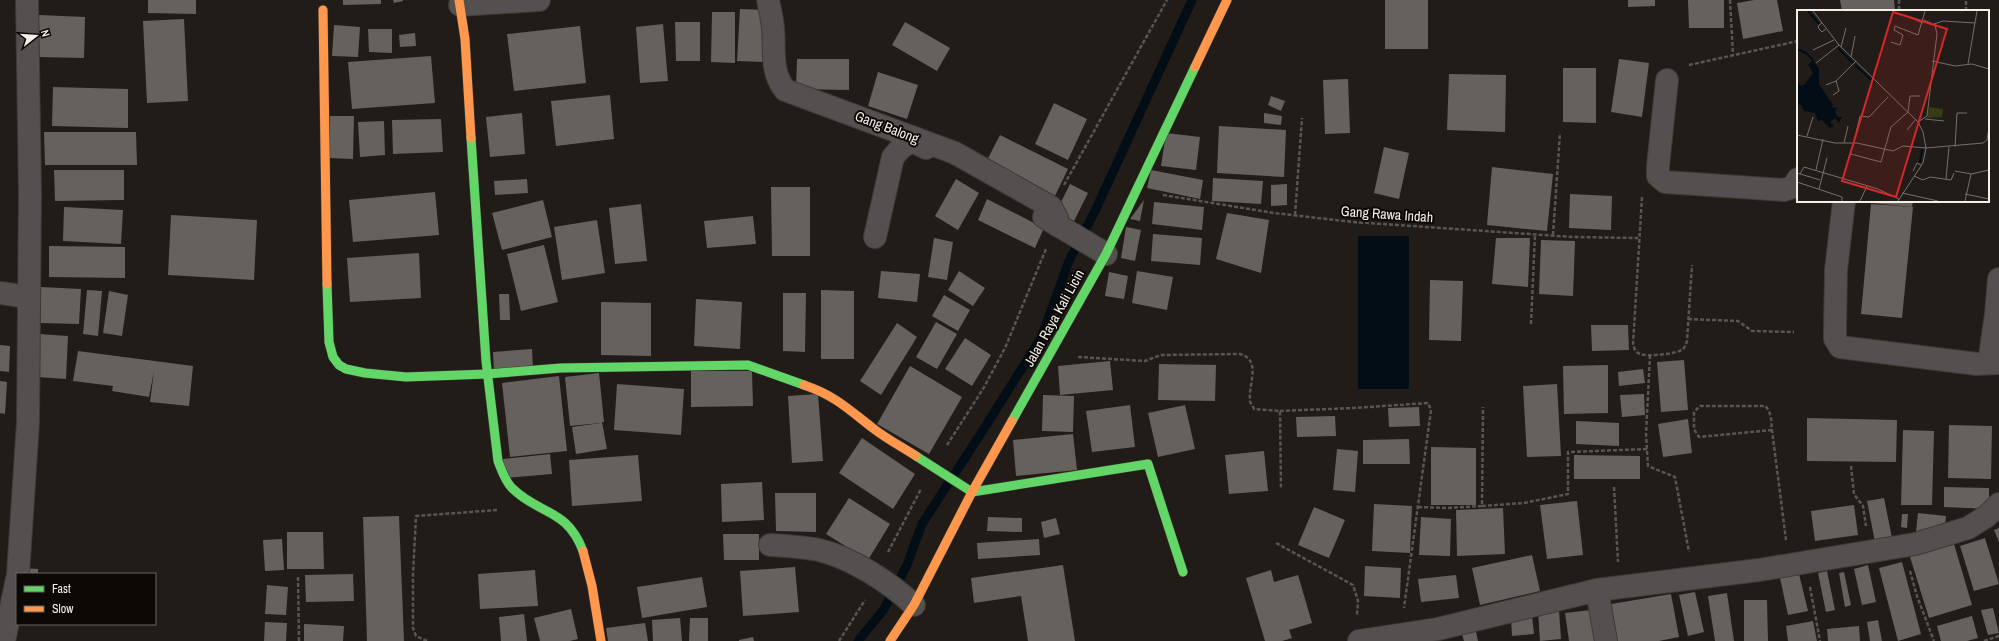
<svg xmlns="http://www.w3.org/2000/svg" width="1999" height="641" font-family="'Archivo Narrow',sans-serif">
  <rect width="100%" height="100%" fill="#211c18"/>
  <rect fill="#030d16" x="1358" y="236" width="51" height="153"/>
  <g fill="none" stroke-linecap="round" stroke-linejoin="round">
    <path stroke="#030d16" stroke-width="9" d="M858,641L884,609L907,565L922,524L985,427L1041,338L1069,261L1095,211L1192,0"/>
  </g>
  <g fill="#65615d">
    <path d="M148,0H196V14L148,13Z"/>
    <path d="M343,0H381V4L343,5Z"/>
    <path d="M393,0H403V1L394,3Z"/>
    <rect x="1385" y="0" width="43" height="49"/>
    <path d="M1628,0H1655V6L1628,7Z"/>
    <path d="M1688,0H1724V28H1689Z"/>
    <path d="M1754,0H1777L1783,31L1743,39L1737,3Z"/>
    <path d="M1840,0H1894L1895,11H1842Z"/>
    <path d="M740,9L769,10L766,62L737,61Z"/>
    <path d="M712,12H735V63L711,62Z"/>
    <path d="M39,15L85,17L84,58L39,57Z"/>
    <path d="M184,19L188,101L147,103L143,21Z"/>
    <path d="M675,22H700V61H676Z"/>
    <path d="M905,22L950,48L937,71L892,45Z"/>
    <path d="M663,24L668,81L640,83L636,27Z"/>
    <path d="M334,25L360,27L358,57L332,56Z"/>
    <path d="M580,26L586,83L514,91L507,34Z"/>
    <path d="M368,29H392V53L369,52Z"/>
    <path d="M415,33L416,46L400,47L399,35Z"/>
    <path d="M431,56L435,103L352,109L348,62Z"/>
    <path d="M797,59H849V90L796,89Z"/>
    <path d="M1619,59L1649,63L1642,117L1611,112Z"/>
    <path d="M1563,68H1596V123L1563,122Z"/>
    <path d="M878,72L918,85L907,119L868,106Z"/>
    <path d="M1449,74L1506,75L1505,132L1447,130Z"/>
    <path d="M1348,79L1350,133L1325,134L1323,80Z"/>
    <path d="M53,87L128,89V128L52,126Z"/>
    <path d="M610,95L614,139L556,146L551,101Z"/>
    <path d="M1271,96L1285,101L1281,111L1268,105Z"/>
    <path d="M1054,103L1087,119L1068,160L1035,144Z"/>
    <path d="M522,113L525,154L490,157L486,117Z"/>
    <path d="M1264,113L1282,116L1281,125L1264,123Z"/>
    <path d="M330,116H354L353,159L329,158Z"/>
    <path d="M441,119L443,152L393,154L392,120Z"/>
    <path d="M384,121L385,155L360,157L358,122Z"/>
    <path d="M1219,126L1286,130L1284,177L1217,173Z"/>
    <path d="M44,132H136L137,165H45Z"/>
    <path d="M1166,133L1200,137L1196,170L1161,166Z"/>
    <path d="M1000,135L1068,169L1053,200L984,166Z"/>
    <path d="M1384,147L1409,153L1399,199L1374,193Z"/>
    <path d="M1492,167L1553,174L1547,231L1487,225Z"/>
    <path d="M54,170H124V200L55,201Z"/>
    <path d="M1151,170L1203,180L1200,199L1147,188Z"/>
    <path d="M1213,178L1263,181L1261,204L1212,201Z"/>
    <path d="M527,179L528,193L495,195L494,181Z"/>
    <path d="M956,179L979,193L958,230L935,216Z"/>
    <path d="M1070,184L1088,193L1074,221L1056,212Z"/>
    <path d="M1287,184V205L1271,206V185Z"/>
    <path d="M771,187H810V256H772Z"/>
    <path d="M435,192L439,235L353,242L349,200Z"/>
    <path d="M1570,194L1612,196L1611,230L1569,228Z"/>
    <path d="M987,199L1044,228L1035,248L978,220Z"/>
    <path d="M543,200L552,237L502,250L492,213Z"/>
    <path d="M1144,200L1140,221L1130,219Z"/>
    <path d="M1871,201H1913L1912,207L1871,203Z"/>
    <path d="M1154,202L1204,207L1202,230L1152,224Z"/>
    <path d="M641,204L647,261L615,264L609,208Z"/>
    <path d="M1871,204L1913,207L1902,318L1861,314Z"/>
    <path d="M64,207L123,210L121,244L63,241Z"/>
    <path d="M1227,213L1269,220L1261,273L1216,259Z"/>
    <path d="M171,215L257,220L254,280L168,275Z"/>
    <path d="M753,216L756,244L707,248L704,221Z"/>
    <path d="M597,220L605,273L562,280L554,227Z"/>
    <path d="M1126,227L1141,230L1135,261L1121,258Z"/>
    <path d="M1153,234L1202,238L1200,265L1151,261Z"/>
    <path d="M934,238L953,242L947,280L928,277Z"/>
    <path d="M1496,238H1530L1528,287L1492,284Z"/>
    <path d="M1541,240L1575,241L1573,296L1539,294Z"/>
    <path d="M544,245L558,302L521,311L507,254Z"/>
    <path d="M49,246L125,247V278L49,277Z"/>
    <path d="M419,253L421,298L350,302L347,258Z"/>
    <path d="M881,271L920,274L917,302L878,298Z"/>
    <path d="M959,271L985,288L973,306L948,290Z"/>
    <path d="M1137,271L1173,277L1167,310L1132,303Z"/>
    <path d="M1109,272L1128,276L1124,299L1105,296Z"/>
    <path d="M1430,280L1463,281L1461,341L1429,340Z"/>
    <path d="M41,287L81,289L79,324L40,323Z"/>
    <path d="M87,290L102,291L98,336L83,334Z"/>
    <path d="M821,290L854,291V359H821Z"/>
    <path d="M109,291L128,295L122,336L103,333Z"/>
    <path d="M783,293H806L805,352L783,351Z"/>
    <path d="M499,294H509L510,320H500Z"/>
    <path d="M944,295L970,310L958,331L932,316Z"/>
    <path d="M696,299L742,302L740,349L694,346Z"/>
    <path d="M601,302L651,303V356L601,355Z"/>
    <path d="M936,322L957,334L937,369L916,357Z"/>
    <path d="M897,323L917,337L881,395L860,381Z"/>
    <path d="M1591,325H1628L1629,350L1592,351Z"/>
    <path d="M39,334L68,336L66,379L37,377Z"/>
    <path d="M965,338L991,355L972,386L945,369Z"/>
    <path d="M0,345L10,346L9,372L0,371Z"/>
    <path d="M532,349L533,368L494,371L493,352Z"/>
    <path d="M78,351L193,366L189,406L150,402L154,371L149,397L112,391L113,386L73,381Z"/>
    <path d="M1684,360L1688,410L1661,412L1657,362Z"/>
    <path d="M1110,361L1113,390L1060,395L1058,366Z"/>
    <path d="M1159,364L1216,365L1215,401L1158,400Z"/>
    <path d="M1608,365V413L1564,414L1563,366Z"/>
    <path d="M910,366L962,397L929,454L877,424Z"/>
    <path d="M1643,369L1645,383L1619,386L1618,372Z"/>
    <path d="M691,371H752L753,406L691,407Z"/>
    <path d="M599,373L604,422H602L607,449L576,454L572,427L601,423L570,426L565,377Z"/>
    <path d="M559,376L567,451L510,457L502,383Z"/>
    <path d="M0,381L7,382L5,414L0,413Z"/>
    <path d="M617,384L684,389L681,435L614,430Z"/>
    <path d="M1557,384L1561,456L1527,457L1523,386Z"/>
    <path d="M818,394L823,461L792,463L788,396Z"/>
    <path d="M1644,394L1645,415L1622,417L1620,395Z"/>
    <path d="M1043,395L1074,396L1073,432L1042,431Z"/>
    <path d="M1130,405L1135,447L1092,452L1086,411Z"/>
    <path d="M1185,405L1195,449L1158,457L1148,413Z"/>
    <path d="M1419,407L1420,426L1389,427L1388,408Z"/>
    <path d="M1335,416L1336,436L1297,437L1296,417Z"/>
    <path d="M1807,418L1897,420L1896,462L1807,461Z"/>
    <path d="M1688,419L1692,453L1663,457L1658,424Z"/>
    <path d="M1576,421L1619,423V446L1576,444Z"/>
    <path d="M1949,425L1992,426L1991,479L1948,478Z"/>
    <path d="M1903,430L1934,431L1932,505H1901Z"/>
    <path d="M1073,434L1077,470L1016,476L1013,440Z"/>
    <path d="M862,438L915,474L893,509L839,473Z"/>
    <path d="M1409,439L1410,464H1363V440Z"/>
    <path d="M1431,447L1476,448V505H1431Z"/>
    <path d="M1337,449L1358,451L1355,492L1333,490Z"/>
    <path d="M1264,451L1268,491L1229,494L1225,455Z"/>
    <path d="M550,454L552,474L505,478L503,459Z"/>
    <path d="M638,455L642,501L572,506L569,460Z"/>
    <path d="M1574,455L1640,456V479H1574Z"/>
    <path d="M762,482L764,520L722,522L721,484Z"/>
    <path d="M1944,487L1989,488V509L1944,507Z"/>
    <path d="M775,493H816V532L776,531Z"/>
    <path d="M849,498L890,524L868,560L826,534Z"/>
    <path d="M1884,498L1892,538L1875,542L1867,501Z"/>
    <path d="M1577,501L1583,555L1547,559L1540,505Z"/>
    <path d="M1374,504L1412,506L1410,553L1372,551Z"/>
    <path d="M1854,505L1858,535L1815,541L1811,511Z"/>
    <path d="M1314,507L1345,520L1329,558L1298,545Z"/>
    <path d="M1503,508L1505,554L1457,556L1456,510Z"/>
    <path d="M1918,513L1946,516L1944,536L1916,532Z"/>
    <path d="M1902,514H1908L1907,528L1901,527Z"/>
    <path d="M399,516L404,641H367L363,517Z"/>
    <path d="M988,517L1022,518V532L987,531Z"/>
    <path d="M1421,517L1451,519L1450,556L1419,555Z"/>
    <path d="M1056,518L1060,534L1044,538L1041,522Z"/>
    <path d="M1999,528V542L1994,530Z"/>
    <path d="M287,532H323L324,569H287Z"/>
    <path d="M723,534H759V560H724Z"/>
    <path d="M1985,538L1999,584L1974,591L1960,546Z"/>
    <path d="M282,539L284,570L265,571L263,540Z"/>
    <path d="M1039,539L1040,555L978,559L977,543Z"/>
    <path d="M1954,544L1972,605L1929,618L1910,557Z"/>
    <path d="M1532,555L1540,591L1480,605L1472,568Z"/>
    <path d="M1902,562L1921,634L1898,641L1879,568Z"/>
    <path d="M1063,565L1075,641H1028L1021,596L974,603L971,578Z"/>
    <path d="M1868,565L1876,602L1862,605L1854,569Z"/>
    <path d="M1365,566L1401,568L1400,598L1364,596Z"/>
    <path d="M795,567L799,612L743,616L740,571Z"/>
    <path d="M21,568L38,569V574H20Z"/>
    <path d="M535,570L538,606L480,609L478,574Z"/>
    <path d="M1271,570L1274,582L1298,575L1312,623L1289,630L1292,638L1282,641H1265L1246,578Z"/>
    <path d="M1827,571L1835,610L1826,612L1818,573Z"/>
    <path d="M1844,572L1851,605L1845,607L1839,573Z"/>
    <path d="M353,574L354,601L306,602L305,575Z"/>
    <path d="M1799,574L1808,611L1788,615L1780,578Z"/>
    <path d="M1456,575L1459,598L1421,602L1418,579Z"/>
    <path d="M702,577L707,607L642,618L637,587Z"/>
    <path d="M267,585L288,587L286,615L265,614Z"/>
    <path d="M1695,592L1704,632L1688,636L1679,595Z"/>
    <path d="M1727,593L1734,641H1715L1708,596Z"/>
    <path d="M1671,594L1679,637L1659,641H1617L1611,604Z"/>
    <path d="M1744,600H1767L1768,641H1744Z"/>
    <path d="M1993,608L1999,633L1988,635L1981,610Z"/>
    <path d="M571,609L578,639L570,641H540L534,618Z"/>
    <path d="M1559,610L1561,639L1540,641L1538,611Z"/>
    <path d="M1591,610L1595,641H1569L1565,613Z"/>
    <path d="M524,614L527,641H501L499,617Z"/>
    <path d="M1532,616L1534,634L1512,636L1511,618Z"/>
    <path d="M1972,616L1978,638L1967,641H1941L1937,626Z"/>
    <path d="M680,618L682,641H653L652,620Z"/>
    <path d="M690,618H708V641H689Z"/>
    <path d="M1878,620L1882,641H1870L1867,622Z"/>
    <path d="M1813,621L1817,641H1788L1786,626Z"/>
    <path d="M265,622L287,623L286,641H264Z"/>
    <path d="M645,623L648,641H608L606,628Z"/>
    <path d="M304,624L344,626L343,641H304Z"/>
    <path d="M1859,626L1860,641H1828L1827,629Z"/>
    <path d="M1475,627L1478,641H1464L1461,631Z"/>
    <path d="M753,637L754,641H739V640Z"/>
  </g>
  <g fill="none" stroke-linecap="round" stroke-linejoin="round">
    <g stroke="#3e3a36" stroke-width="24">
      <g id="street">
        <path d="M768,0C770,9 772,18 773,28C775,50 770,71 785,90L955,153L1051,207L1057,218V225"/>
        <path d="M460,5L539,0"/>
        <path d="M1667,80L1658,166V176L1665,182L1784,190L1793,187L1798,179"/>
        <path d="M1844,201L1836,270L1835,329V339L1840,347L1977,364L1999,363"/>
        <path d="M1044,217L1106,254"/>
        <path d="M875,237L893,157L901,148L912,141L926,148"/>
        <path d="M0,293L28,297"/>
        <path d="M1989,363L1996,314L1999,279"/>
        <path d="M770,545C786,546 803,547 819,550C852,558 889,582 914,605"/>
        <path d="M18,574L28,422L30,194L27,0"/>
        <path d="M1597,590L1606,641"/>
        <path d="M4,641L17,579"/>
        <path d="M1359,641L1438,629L1597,590L1759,570L1915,544L1968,528L1987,516L1999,504"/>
      </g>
    </g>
    <g stroke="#3e3a36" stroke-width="10">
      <g id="fast">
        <path d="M471,138L486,361L498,461C502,471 505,481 512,488C539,515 567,508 583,551"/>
        <path d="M327,284L329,342L333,357L339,365L346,369L365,373L406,377L487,374L561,368L748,365L804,385"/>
        <path d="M1012,421L1106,254L1195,67"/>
        <path d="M916,456L972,492L1148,464L1183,572"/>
      </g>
    </g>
    <g stroke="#3e3a36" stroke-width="10">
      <g id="slow">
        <path d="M459,0L465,39L471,138"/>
        <path d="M323,10L327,284"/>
        <path d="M1195,67L1227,0"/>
        <path d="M804,385C836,396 848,409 874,429C887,439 902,447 916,456"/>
        <path d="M583,551L592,586L601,641"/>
        <path d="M890,641L914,605L972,492L1012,421"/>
      </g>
    </g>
    <g stroke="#585554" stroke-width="2.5" stroke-dasharray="4 2" stroke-linecap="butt">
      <path d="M1730,0L1733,55"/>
      <path d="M1899,0V11"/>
      <path d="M1966,11V0"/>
      <path d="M1689,65L1798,41"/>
      <path d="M1064,185L1167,0"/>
      <path d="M1163,195L1274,213L1353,222L1573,237L1638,238"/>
      <path d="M1642,197L1633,344C1634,348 1635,352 1640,354C1646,357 1678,354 1683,349C1685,347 1686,344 1687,341L1692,265"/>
      <path d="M1295,215L1302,118"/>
      <path d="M1553,235L1560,133"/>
      <path d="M1688,319L1738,321L1752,331L1794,332"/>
      <path d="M1531,324L1535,234"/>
      <path d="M1650,355L1646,434L1648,466L1675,477L1689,552"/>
      <path d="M1078,357L1145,361L1161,355L1240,354C1262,360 1248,384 1250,401C1250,403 1253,406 1254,409L1280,411L1281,489"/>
      <path d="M1280,411L1354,408L1428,403L1431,410L1404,608"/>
      <path d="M1772,430L1699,437L1694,429V412L1700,406H1765C1772,412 1771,422 1772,430L1786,540"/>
      <path d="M947,445L983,389L1005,348L1046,249"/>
      <path d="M1851,466L1854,494L1863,506L1866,526"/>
      <path d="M1614,487L1618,562"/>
      <path d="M1482,506L1524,503L1568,494V452L1647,449"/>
      <path d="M1418,507L1447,508L1482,506L1483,407"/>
      <path d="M1276,543L1353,585L1358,601L1357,615"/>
      <path d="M888,552L921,489"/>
      <path d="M1910,571L1917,596L1934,641"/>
      <path d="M298,577L299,641"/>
      <path d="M1810,587L1820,641"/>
      <path d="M427,641L416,636L413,628V574L416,516L497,510"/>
      <path d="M839,641L865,600"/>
      <path d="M1984,641L1999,636"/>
    </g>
    <use href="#street" stroke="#53504f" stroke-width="22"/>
    <use href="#fast" stroke="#63d668" stroke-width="9"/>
    <use href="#slow" stroke="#ff974d" stroke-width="9"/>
  </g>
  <g text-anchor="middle" stroke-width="4" stroke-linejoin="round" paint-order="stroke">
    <g font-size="14" fill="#f4efe9" stroke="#0b0805">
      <text transform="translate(887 127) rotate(21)" y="5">Gang Balong</text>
      <text transform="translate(1387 214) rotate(4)" y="5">Gang Rawa Indah</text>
      <text transform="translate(1054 318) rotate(-61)" y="5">Jalan Raya Kali Licin</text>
    </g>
  </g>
  <g transform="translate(1797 10)">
    <rect width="192" height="192" fill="#211c18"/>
    <path d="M132,97L146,99L145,107L130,108Z" fill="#353d14"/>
    <path d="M16,50L22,59V74L36,95L34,97L40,98L38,102L41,107H45L42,113L38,108L33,112L37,116L33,118L25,110L21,111L18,103L7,101L4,95L0,94V71L4,76L8,74L16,63L11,54Z" fill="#030d16"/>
    <path fill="none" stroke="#030d16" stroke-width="2" d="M11,1L22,14M41,38L56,53M0,39L9,43L16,50M58,55L78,73M123,152L125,139"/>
    <path fill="none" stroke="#75706c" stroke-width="1" d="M107,5L126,13M25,13L21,16L22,19L25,22L29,19M137,14L146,11L178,13M94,32L103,35L106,25L97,20L98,16L121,25L128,1M44,37L49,18M16,40L37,30M54,47L58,26M135,51L158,56L175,54L192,59M19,53L42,35M171,54L180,1M29,75L39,71L59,51M36,85L42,81L39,71M128,109L147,111M121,112L130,106L140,24L138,15L127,10M110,120L119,109M0,125L38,133H60L96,141L106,136L129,138L126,122L121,112L42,35L16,1M10,126L16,107M57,132L63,106L72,107L91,87M47,133L51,116M158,137L160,103H170M54,144L84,152L94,117L111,102L113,86H123M19,160L26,129M116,161L120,153L124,155M158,161L174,164M0,163L23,170M3,164L7,157L81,179L102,189M117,166L126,170L133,167L154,170L157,163M149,169L152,137M0,172L45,187V191M22,179L30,148M105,183L141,191M168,184L192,189M63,191L70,176M101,191L126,153L129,138L186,133L190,130L192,118M168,191L174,164L192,160"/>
    <path fill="#d62828" fill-opacity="0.15" stroke="#d62828" stroke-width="2" d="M96,2L150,19L99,187L45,171Z"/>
    <rect width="192" height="192" fill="none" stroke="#f4efe9" stroke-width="2"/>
  </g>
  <rect x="16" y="573" width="140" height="52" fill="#0b0805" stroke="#686460"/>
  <rect x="24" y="586" width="20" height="6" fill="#63d668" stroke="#686460"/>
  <text x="52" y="593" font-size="12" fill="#f4efe9">Fast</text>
  <rect x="24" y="606" width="20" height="6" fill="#ff974d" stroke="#686460"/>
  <text x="52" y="613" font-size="12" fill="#f4efe9">Slow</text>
  <g transform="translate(36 36) rotate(73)" stroke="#0b0805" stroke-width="3" paint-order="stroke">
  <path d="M0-3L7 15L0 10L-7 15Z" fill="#f4efe9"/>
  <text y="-6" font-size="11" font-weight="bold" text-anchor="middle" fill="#f4efe9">N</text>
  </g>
</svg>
